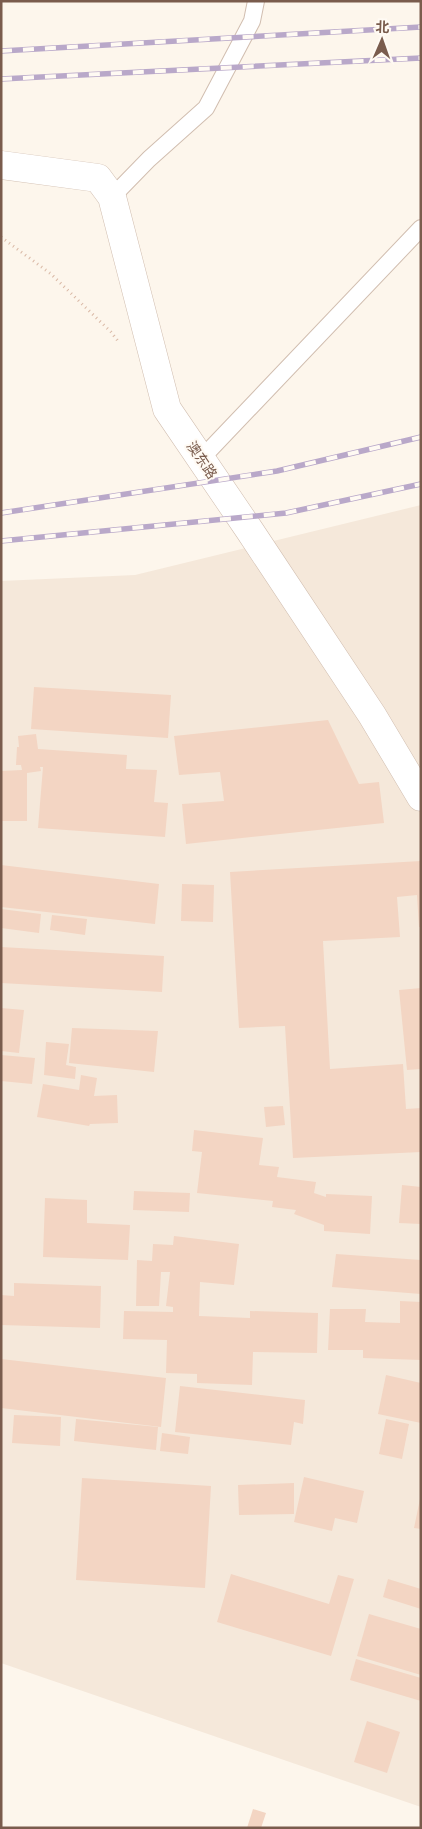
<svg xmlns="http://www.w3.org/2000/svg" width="422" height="1829" font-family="'Nunito Sans','Noto Sans SC',sans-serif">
  <rect width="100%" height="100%" fill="#fdf6ec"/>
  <path fill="#f5e8da" d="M421,505V1807L1,1663V581L135,575Z"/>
  <g fill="#f3d5c3">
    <path d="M34,687L171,695L168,738L31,729Z"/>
    <path d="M328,720L359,784L379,782L384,823L186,844L182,804L224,801L220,772L179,775L174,736Z"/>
    <path d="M36,734L38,749L127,755L126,769L157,770L154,802L168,803L165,837L38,828L43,767H40L41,771L27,773V821H1V771L22,770L21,765H16L17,747H19L18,736Z"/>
    <path d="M421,861V927H419L417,895L397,897L400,937L323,941L330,1069L403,1064L406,1109L421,1108V1152L293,1158L285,1026L239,1028L230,872Z"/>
    <path d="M1,865L159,884L155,924L1,907Z"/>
    <path d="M182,884L214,885L213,922L181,921Z"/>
    <path d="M1,909L41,914L39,933L1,928Z"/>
    <path d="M52,915L87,919L85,935L50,930Z"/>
    <path d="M1,947L164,956L162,992L1,983Z"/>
    <path d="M421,988V1069L407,1070L399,990Z"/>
    <path d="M1,1008L24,1010L19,1053L1,1051Z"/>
    <path d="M72,1028L158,1031L154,1072L69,1063Z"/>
    <path d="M46,1042L69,1044L66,1065L76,1067L75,1079L44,1075Z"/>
    <path d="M1,1055L35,1058L32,1084L1,1081Z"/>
    <path d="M81,1075L97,1078L94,1096L117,1095L118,1123L90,1124L89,1126L37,1117L43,1084L79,1090Z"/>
    <path d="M283,1106L285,1125L266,1127L264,1107Z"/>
    <path d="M194,1130L263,1138L259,1165L279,1167L277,1177L316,1182L314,1193L326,1197V1194L372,1196L370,1234L324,1231V1225L294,1214L296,1210L272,1207L273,1201L197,1193L202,1152L192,1151Z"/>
    <path d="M402,1185L421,1187V1224L399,1223Z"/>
    <path d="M134,1191L190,1193L189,1212L133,1210Z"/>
    <path d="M45,1198L87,1200V1223L130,1225L128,1260L43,1257Z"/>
    <path d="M174,1236L239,1244L234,1285L200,1282L199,1316L250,1318V1311L318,1313L317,1353L253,1352L252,1385L197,1383V1374L166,1373L167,1340L123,1339L124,1311L173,1312V1307L166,1306L170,1272H161L159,1306H136L137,1260L152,1261L153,1244L173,1245Z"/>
    <path d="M336,1254L421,1260V1294L332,1287Z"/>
    <path d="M14,1283L101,1286L100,1328L1,1325V1295L14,1296Z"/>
    <path d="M400,1301L421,1302V1360L363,1358V1350H328L330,1309H366L365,1322L400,1323Z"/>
    <path d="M1,1359L166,1378L161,1427L1,1408Z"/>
    <path d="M386,1375L421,1383V1423L378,1414Z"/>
    <path d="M180,1386L305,1400L303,1424L294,1422L291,1445L175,1432Z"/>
    <path d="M14,1415L61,1417L60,1446L12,1443Z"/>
    <path d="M76,1419L158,1427L156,1450L74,1441Z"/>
    <path d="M386,1419L409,1424L402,1459L379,1454Z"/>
    <path d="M162,1433L190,1437L188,1454L160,1451Z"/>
    <path d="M304,1477L364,1491L357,1523L335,1518L332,1531L294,1522Z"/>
    <path d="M82,1478L211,1486L205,1588L76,1580Z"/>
    <path d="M294,1483V1514L239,1515L238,1485Z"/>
    <path d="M420,1499H421V1529L414,1528Z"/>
    <path d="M231,1574L329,1604L338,1575L354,1579L331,1656L217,1622Z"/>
    <path d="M388,1579L421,1589V1609L383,1597Z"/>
    <path d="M369,1614L421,1629V1675L357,1656Z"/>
    <path d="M356,1659L421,1678V1701L350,1680Z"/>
    <path d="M367,1721L400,1732L387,1773L354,1762Z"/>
    <path d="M253,1809L266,1813L261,1828H247Z"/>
  </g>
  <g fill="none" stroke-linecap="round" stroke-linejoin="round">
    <g stroke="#d1beb0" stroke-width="18">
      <g id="lane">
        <path d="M112,197L149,159L206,108L252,21L256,1"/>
        <path d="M201,459L421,228"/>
      </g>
    </g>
    <g stroke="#d1beb0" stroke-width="29">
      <path id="street" d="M1,165L98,178L112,197L167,409L250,531L372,715L421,797"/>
    </g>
    <path stroke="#d9b8a5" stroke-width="3" stroke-dasharray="1 4" stroke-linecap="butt" d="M1,237L51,274L111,332L118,341"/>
    <use href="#lane" stroke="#fff" stroke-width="16"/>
    <use href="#street" stroke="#fff" stroke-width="28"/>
    <g stroke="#b9a8c9" stroke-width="5.5">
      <g id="rail">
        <path d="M1,51L421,27"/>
        <path d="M1,79L421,58"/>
        <path d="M1,513L277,471L421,437"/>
        <path d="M1,541L286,513L421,484"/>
      </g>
    </g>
    <use href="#rail" stroke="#fffaf3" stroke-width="4" stroke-dasharray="11" stroke-linecap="butt"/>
  </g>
  <g text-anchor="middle" stroke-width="4" stroke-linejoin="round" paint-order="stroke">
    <g font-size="14" fill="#7a5c4d" stroke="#fffaf3">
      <text transform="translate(202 460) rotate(56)" y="5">澳东路</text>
    </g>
  </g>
  <rect width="422" height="1829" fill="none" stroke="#7a5c4d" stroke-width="5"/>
  <g transform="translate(382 40) rotate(2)" stroke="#fffaf3" stroke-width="4" paint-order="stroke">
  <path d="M0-4L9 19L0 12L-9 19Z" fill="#7a5c4d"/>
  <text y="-8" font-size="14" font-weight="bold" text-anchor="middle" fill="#7a5c4d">北</text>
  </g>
</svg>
